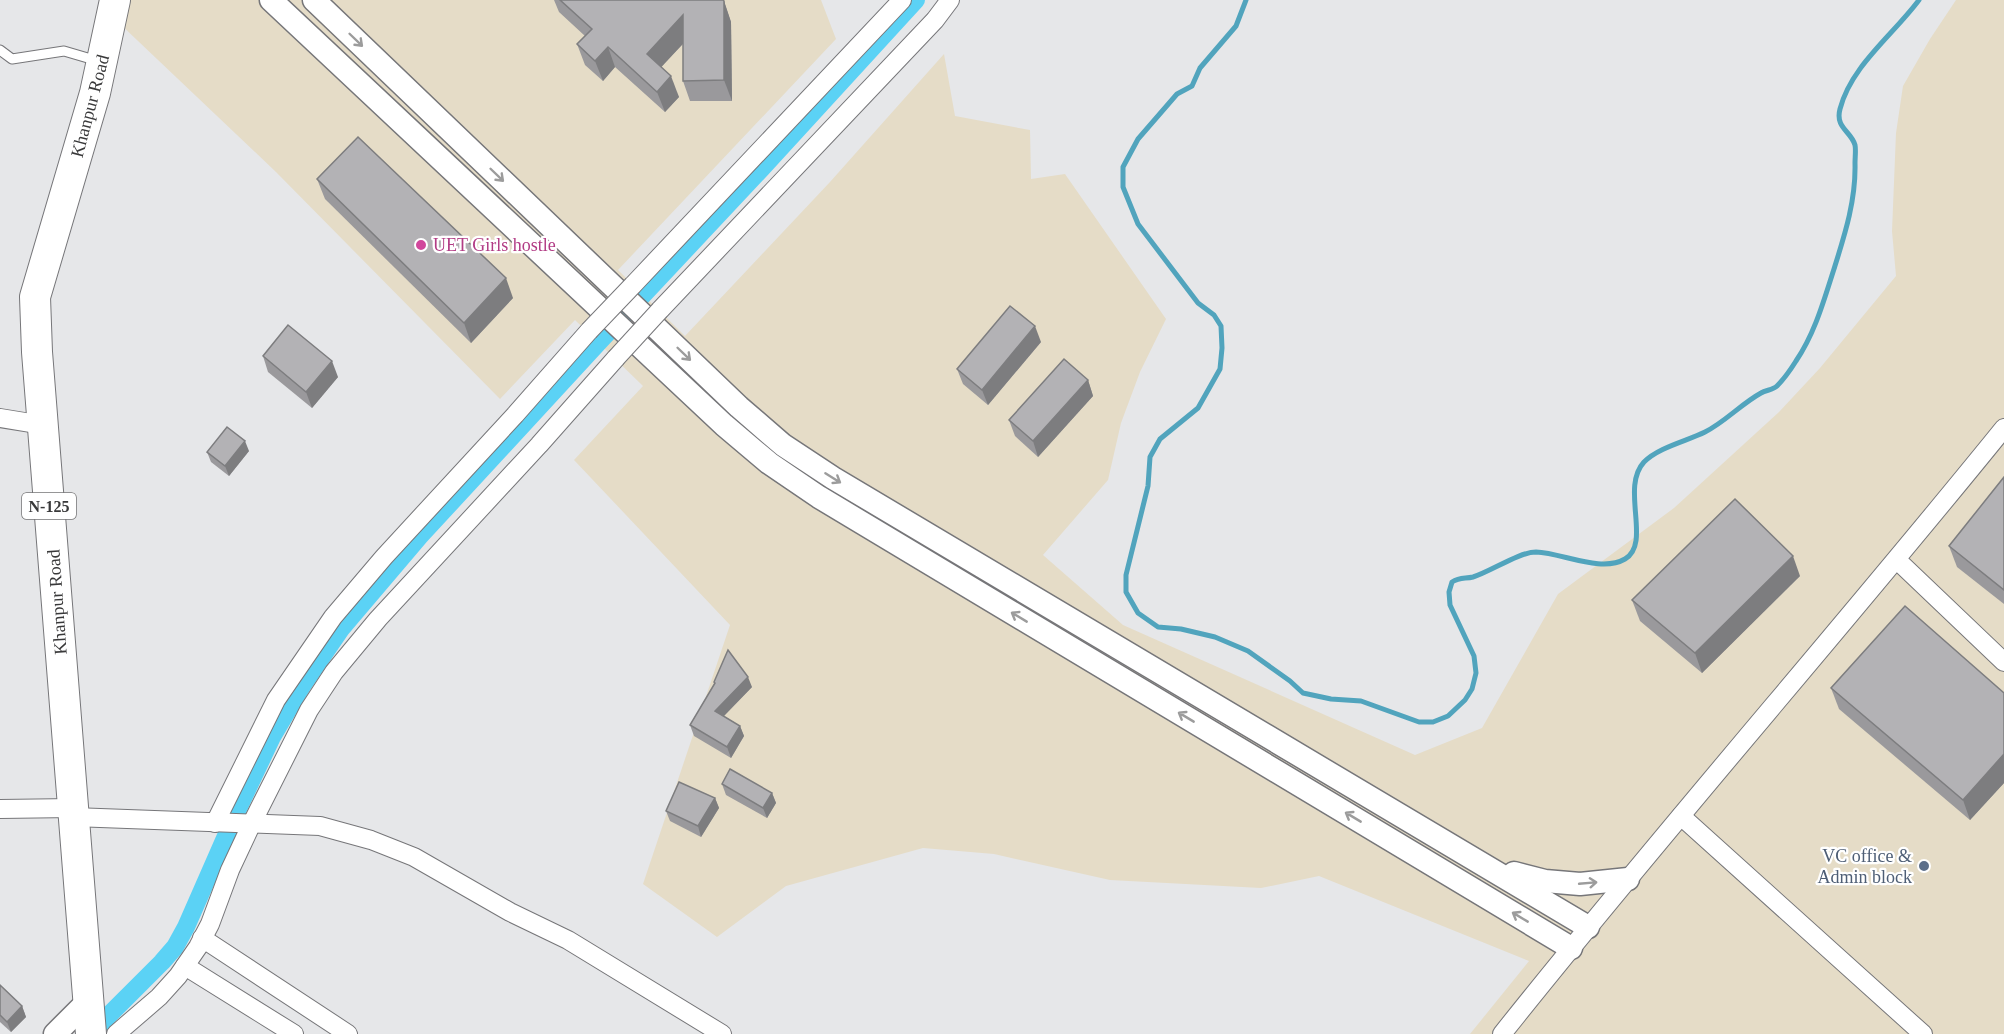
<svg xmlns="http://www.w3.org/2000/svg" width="2004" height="1034" font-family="'Times New Roman',serif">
  <rect width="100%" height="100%" fill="#e6e7e9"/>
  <path fill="#e5dcc7" d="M123,0H821L836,39L618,270L685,336L830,182L944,54L955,116L1030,130L1031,179L1065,174L1166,319L1140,372L1121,423L1108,480L1043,555L1123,625L1415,755L1482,728L1558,594L1674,508L1779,412L1820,368L1896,276L1892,231L1896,133L1903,86L1930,39L1956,0H2004V1034H1470L1529,961L1319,876L1261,888L1110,880L994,854L923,848L786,886L717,937L643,884L730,625L574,460L643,386L575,320L500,399L276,172L118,22Z"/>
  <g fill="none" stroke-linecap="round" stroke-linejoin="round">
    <path stroke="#51a4bd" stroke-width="5" d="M1246,0L1236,26L1200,68L1192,86L1177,94L1138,139L1123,167V187L1138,224L1198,303L1214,315L1221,326L1222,348L1220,369L1198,408L1160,439L1150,457L1148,486L1126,575V592L1138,613L1158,627L1181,629L1215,637L1248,651L1290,681L1303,693L1331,699L1361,701L1419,722H1433L1448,716L1465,700L1472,689L1476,673L1474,656L1450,605L1449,592L1452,582C1460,577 1465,579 1473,577C1490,572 1519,552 1536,552C1563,553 1601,573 1625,559C1652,543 1620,488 1644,462C1659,447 1687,441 1705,432C1725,422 1741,404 1761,393C1766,390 1773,390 1777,386C1784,379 1791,369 1796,361C1815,333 1824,300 1834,269C1845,234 1856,200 1855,163C1855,157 1856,150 1855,145C1851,131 1835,128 1840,109C1851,66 1893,35 1919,0"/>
    <path stroke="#5bd2f5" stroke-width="18" d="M90,1034L162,962L175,947L186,927L236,813L272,737L302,686L341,629L420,536L599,342L762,168L916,0"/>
    <g stroke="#767679" stroke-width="11">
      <path id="service" d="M0,50L12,59L64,51L98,61"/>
    </g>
    <g stroke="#767679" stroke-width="20">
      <g id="minor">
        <path d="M633,285L902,0"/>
        <path d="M660,310L935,20L950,0"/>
        <path d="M0,418L43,425"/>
        <path d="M1897,560L2004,662"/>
        <path d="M0,809L73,808"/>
        <path d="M1681,816L1923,1034"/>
        <path d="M73,817L320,826L371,840L414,857L510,912L568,940L722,1034"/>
        <path d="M215,823L276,700L333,617L384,557L515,415L589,331"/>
        <path d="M202,938L348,1034"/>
        <path d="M185,966L294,1034"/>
        <path d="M116,1034L159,997L178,976L198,947L210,924L230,870L252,823L309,710L334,672L378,619L539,445L616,358"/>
        <path d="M1502,1034C1665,829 1839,632 2004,428"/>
      </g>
    </g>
    <g stroke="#767679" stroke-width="25">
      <g id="tertiary">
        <path d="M271,0L724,425L769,463L819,497L1571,948"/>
        <path d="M314,0L739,407L783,445L833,478L1588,927"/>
        <path d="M1514,873L1545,881L1580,884L1628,879"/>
        <path d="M55,1034L88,1001"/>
      </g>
    </g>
    <g stroke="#767679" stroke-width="32">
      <path id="trunk" d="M91,1034L37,352L35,297L95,93L115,0"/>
    </g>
    <use href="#service" stroke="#fff" stroke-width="9"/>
    <use href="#minor" stroke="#fff" stroke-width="18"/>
    <use href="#tertiary" stroke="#fff" stroke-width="22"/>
    <use href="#trunk" stroke="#fff" stroke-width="30"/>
    <g stroke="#767679" stroke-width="20" stroke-linecap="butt">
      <g id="minor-bridge">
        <path d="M589,331L633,285"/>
        <path d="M616,358L660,310"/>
      </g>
    </g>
    <use href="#minor-bridge" stroke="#fff" stroke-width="18"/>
  </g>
  <g fill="#9a999c">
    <path d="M554,0H723L724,1L731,22L732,101H690L683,81V44L661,67L679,97L665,112L615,67L603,81L585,65L577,44L585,36L559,12Z"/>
    <path d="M317,179L513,298L471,343L325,199Z"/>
    <path d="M1041,342L988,405L963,384L957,369Z"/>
    <path d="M263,356L338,377L312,408L268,372Z"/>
    <path d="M1088,380L1093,396L1038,457L1015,436L1009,420Z"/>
    <path d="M249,451L229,476L211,462L207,452Z"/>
    <path d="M2004,477V604L1957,567L1949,546Z"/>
    <path d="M1800,576L1702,673L1640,621L1632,600Z"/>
    <path d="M714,682L752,687L724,716L740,726L744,736L731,758L694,736L690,725L715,684Z"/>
    <path d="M1831,688L2004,693V783L1970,820L1839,709Z"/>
    <path d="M722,784L772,793L776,803L767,818L726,795Z"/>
    <path d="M715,798L719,808L701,837L670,821L666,811Z"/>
    <path d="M0,985L22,1006L26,1017L11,1032L0,1022Z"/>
  </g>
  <g fill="#7d7d7f">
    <path d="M724,1L731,22L732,101L724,80Z"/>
    <path d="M683,15L690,36L654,75L647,54Z"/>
    <path d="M608,47L615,67L603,81L595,61Z"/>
    <path d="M671,76L679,97L665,112L657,92Z"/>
    <path d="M506,278L513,298L471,343L464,323Z"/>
    <path d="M1035,326L1041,342L988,405L982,390Z"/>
    <path d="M332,361L338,377L312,408L306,392Z"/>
    <path d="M1088,380L1093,396L1038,457L1033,441Z"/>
    <path d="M245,441L249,451L229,476L225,466Z"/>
    <path d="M1793,556L1800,576L1702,673L1695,653Z"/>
    <path d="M748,677L752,687L719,721L715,711Z"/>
    <path d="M740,726L744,736L731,758L727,747Z"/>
    <path d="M2004,754V783L1970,820L1963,800Z"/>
    <path d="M772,793L776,803L767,818L763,808Z"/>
    <path d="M715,798L719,808L701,837L698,826Z"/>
    <path d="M22,1006L26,1017L11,1032L7,1022Z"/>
  </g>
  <g fill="#b3b2b5" stroke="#7d7d7f" stroke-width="1.5">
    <path d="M560,0H723L724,1V80L683,81V15L647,54L671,76L657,92L608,47L595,61L577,44L592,29Z"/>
    <path d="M358,137L506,278L464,323L317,179Z"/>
    <path d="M1010,306L1035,326L982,390L957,369Z"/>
    <path d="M288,325L332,361L306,392L263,356Z"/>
    <path d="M1064,359L1088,380L1033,441L1009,420Z"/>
    <path d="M227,427L245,441L225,466L207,452Z"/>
    <path d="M2004,477V590L1949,546Z"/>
    <path d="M1735,499L1793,556L1695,653L1632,600Z"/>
    <path d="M1905,606L2004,693V754L1963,800L1831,688Z"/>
    <path d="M728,650L748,677L715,711L740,726L727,747L690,725L715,683L714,682Z"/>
    <path d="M730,769L772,793L763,808L722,784Z"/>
    <path d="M679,782L715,798L698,826L666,811Z"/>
    <path d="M0,985L22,1006L7,1022L0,1015Z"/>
  </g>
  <defs><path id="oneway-shaft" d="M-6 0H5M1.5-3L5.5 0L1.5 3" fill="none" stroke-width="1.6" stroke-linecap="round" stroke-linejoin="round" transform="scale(1.5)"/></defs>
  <g stroke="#9c9c9c">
    <use href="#oneway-shaft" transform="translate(356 40) rotate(44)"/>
    <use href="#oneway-shaft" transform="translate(497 175) rotate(44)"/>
    <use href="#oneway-shaft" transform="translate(684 354) rotate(44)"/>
    <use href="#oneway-shaft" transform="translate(833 478) rotate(32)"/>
    <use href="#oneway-shaft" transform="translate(1019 617) rotate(-149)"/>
    <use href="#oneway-shaft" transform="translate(1186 717) rotate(-149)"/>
    <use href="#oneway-shaft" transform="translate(1353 817) rotate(-149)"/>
    <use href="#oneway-shaft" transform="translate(1588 883) rotate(-5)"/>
    <use href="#oneway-shaft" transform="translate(1520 917) rotate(-149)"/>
  </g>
  <circle fill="#d1479c" stroke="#fff" stroke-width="2" cx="421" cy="245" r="6"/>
  <circle fill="#5c6f8a" stroke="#fff" stroke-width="2" cx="1924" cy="866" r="6"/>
  <g text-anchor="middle" stroke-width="4.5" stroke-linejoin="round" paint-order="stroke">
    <rect fill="#fff" stroke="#747475" stroke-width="1.5" x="22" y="493" width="54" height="26" rx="4.5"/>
    <g font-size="16" font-weight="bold" fill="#39393a">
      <text x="49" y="512">N-125</text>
    </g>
    <g font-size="18" fill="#39393a" stroke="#fff">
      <text transform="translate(90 106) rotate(-75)" y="6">Khanpur Road</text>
      <text transform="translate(57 602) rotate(-94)" y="6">Khanpur Road</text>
    </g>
    <g font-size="18" fill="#b23c85" stroke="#fff" text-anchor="start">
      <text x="433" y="251">UET Girls hostle</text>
    </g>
    <g font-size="18" fill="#4e5e75" stroke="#fff" text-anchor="end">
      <text x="1912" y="862">VC office &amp;<tspan x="1912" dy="21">Admin block</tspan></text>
    </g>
  </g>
</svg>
